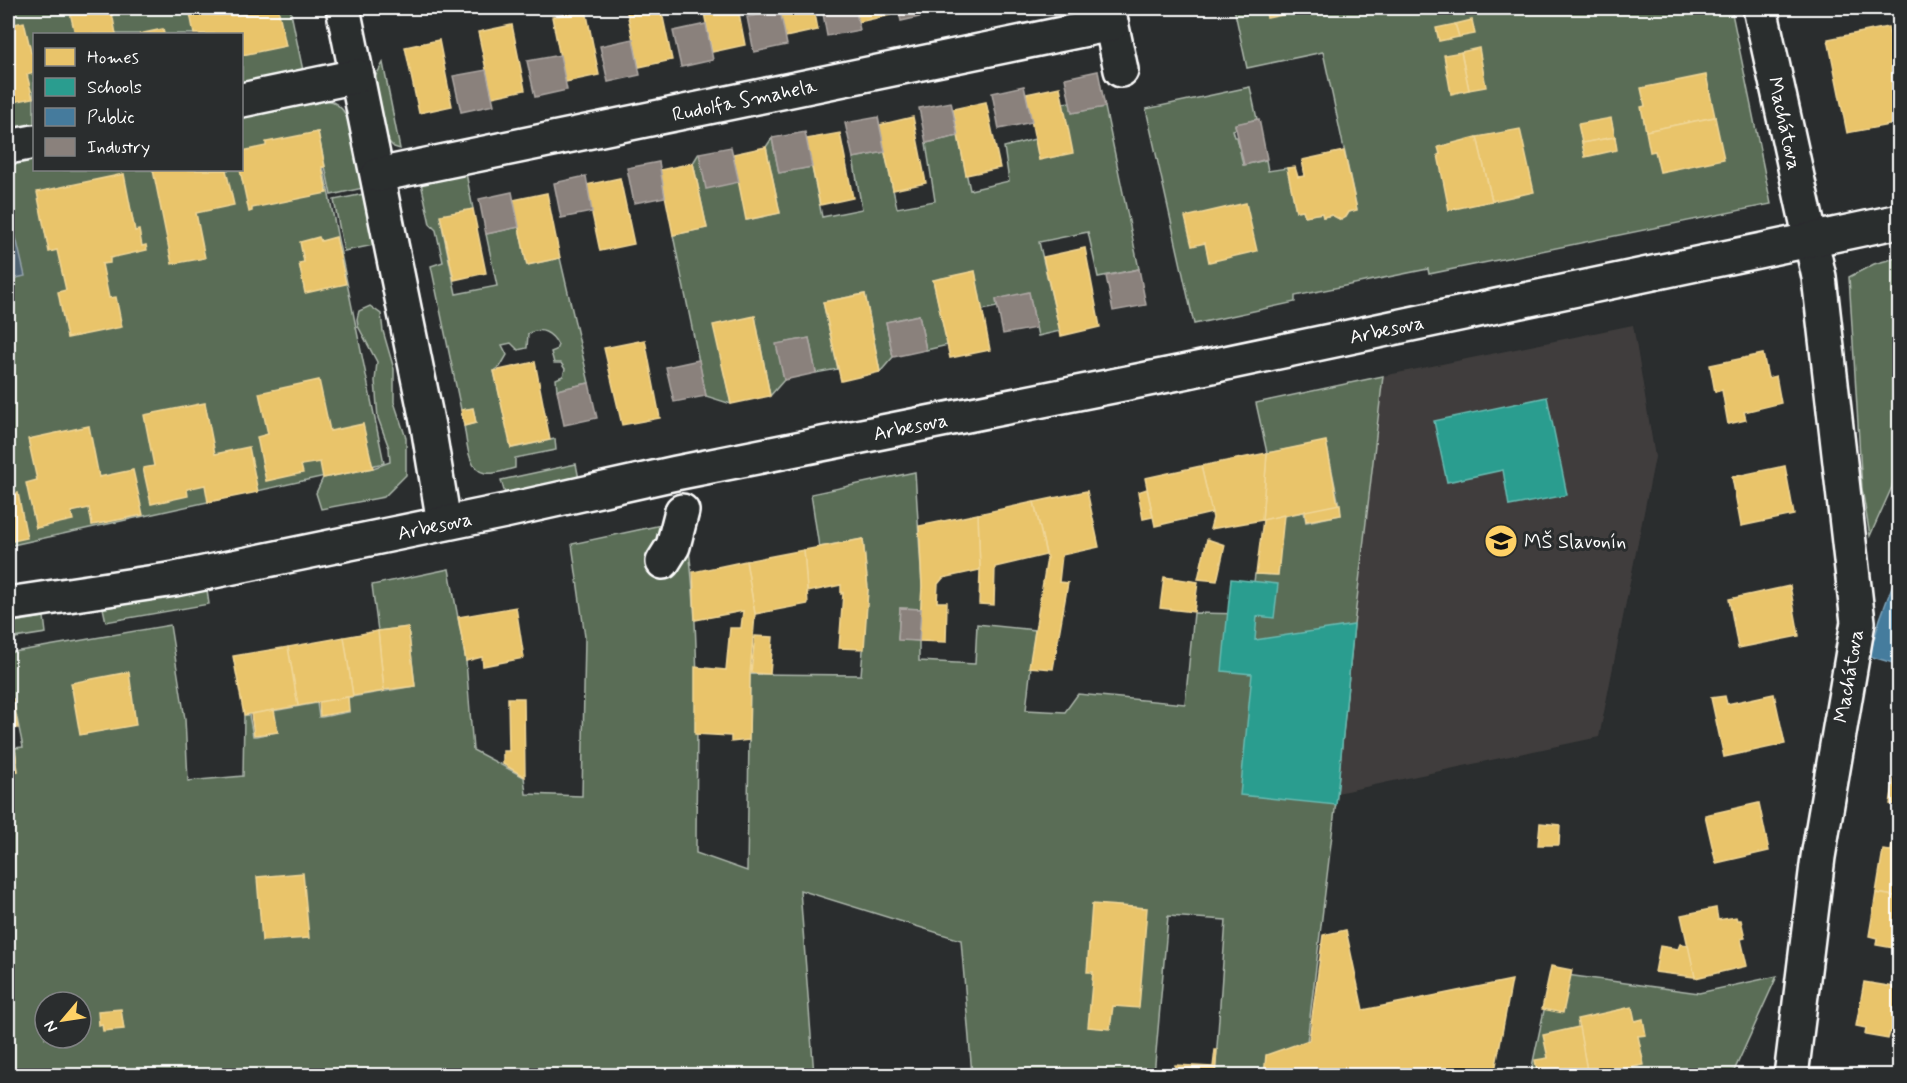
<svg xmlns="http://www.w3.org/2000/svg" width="1907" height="1083" font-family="Mynerve,sans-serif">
  <rect width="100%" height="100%" fill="#2a2d2e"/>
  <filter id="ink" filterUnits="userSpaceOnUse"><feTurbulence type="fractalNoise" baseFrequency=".0167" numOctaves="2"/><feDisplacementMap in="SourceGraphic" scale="12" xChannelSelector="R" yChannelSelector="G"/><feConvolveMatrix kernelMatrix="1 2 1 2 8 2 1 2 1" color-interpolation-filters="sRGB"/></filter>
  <g filter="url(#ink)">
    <path fill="#403e3d" d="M1633,325L1655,457L1599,737L1337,793L1354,625L1383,376Z"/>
    <g fill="#5a6d57" stroke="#acb6ab" stroke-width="1.5" fill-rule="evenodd">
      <path d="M8,8H290L309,100C345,95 348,117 354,146C357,160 360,174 363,188L331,195L318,132H316L384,463L8,546ZM34,34H242V170H34Z"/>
      <path d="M1234,8H1731L1771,204L1429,274L1428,269L1295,296V302L1194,324L1146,109L1250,87L1257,119L1235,125L1236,129L1233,130L1235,137H1237L1243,165L1266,160L1268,171L1287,168L1296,211L1303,210L1305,216L1322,213L1323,217L1332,215L1341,220L1346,217L1349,212L1357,209L1323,52L1247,68Z"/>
      <path d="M383,63L400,149L394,147L388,141L374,79Z"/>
      <path d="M1070,102L1072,113L1105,107L1139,269L1098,277L1088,232L1039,242L1060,331L1038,336L1029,293L996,299L997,307L982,310L975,272L933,280L948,345L926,350L919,315L886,322L893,357L880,372L865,294L823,302L838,369L816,373L809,338L777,344L784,380L770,396L755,317L714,325L731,404L706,396L673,235L707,228L693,163L699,153L739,182L747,220L780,213L766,147L772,138L779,173L812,167L822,217L862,209L853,158L885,152L897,208L935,201L926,143L958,136L970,190L1009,181L1004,147L1035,139L1063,103Z"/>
      <path d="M466,173L473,209L440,216L456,294L497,286L486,234L519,227L527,265L560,258L589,383L557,390L556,379L563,376L565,369L561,363H554L551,352L556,350L558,345C552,333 541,326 528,334L527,348L518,350L511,343L502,345L507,355L500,367L494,371L512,448L555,439L556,450L515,458V468C506,470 494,475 485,473C467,470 467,440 464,426L476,423L473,408L461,410L431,266L443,262L436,230L430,224L421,183Z"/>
      <path d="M364,194L374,245L344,251L334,200Z"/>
      <path d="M1899,257V453L1892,487L1870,536L1862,489L1849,277L1874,264Z"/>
      <path d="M370,306L381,314L383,331L394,369V402L406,438V475L384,497L321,509L316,493L323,478L373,468L390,462L389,448L378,418L375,381L377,362L358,326L357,319L359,311Z"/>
      <path d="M1383,376L1354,625L1337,793L1303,1075H1215L1226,920L1168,916L1154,1075H972L961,940L800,890L814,1075H8V773L18,771L15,748L23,747L13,699L8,700V653L170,625L185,719L188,781L243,776L244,715H249L253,736H256L277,732L273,711L317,703L319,717H322L349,712L346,698L415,686L408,627L378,631L372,585L449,569L466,661L473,750L524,777L526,794L582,796L585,637L572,544L685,520C702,630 696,742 696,853L747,871L750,674L861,675L868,589L863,539L819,547L811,494L915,472L922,586L921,609L900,608L898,639L919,641V661L975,664L977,624L1035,630L1026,710L1065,712L1078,694L1185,704L1194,613L1250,614L1255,574L1277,575L1283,516L1304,512L1306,522L1341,515L1326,442L1267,453L1256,403ZM45,1002H81V1038H45Z"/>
      <path d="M576,464L579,479L505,494L501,480Z"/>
      <path d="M207,590L209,604L106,622L103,608Z"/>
      <path d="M44,617L46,633L8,639V623Z"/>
      <path d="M1552,973L1699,993L1777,976L1734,1071L1714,1076H1530Z"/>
    </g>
    <path fill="#4f6473" stroke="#95a2ab" stroke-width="1.5" d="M14,229L25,276L8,280V230Z"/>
    <g fill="#e9c46a" stroke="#f0d697" stroke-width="1.5">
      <path d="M69,8H111L116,34H75Z"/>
      <path d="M189,8H230L231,16L278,8L286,46L242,55V34H194Z"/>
      <path d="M626,8H661L672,60L639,67Z"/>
      <path d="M703,8H738L745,45L712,52Z"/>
      <path d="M779,8H814L818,30L785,37Z"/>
      <path d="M856,8H890L891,15L858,22Z"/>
      <path d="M1265,8H1311V9L1267,18Z"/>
      <path d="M586,10L599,75L565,82L552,17Z"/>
      <path d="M1472,20L1475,34L1459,37L1455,24Z"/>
      <path d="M24,22L31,52L34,55V73L27,75L33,98L8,103V25Z"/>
      <path d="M1455,24L1459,37L1439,41L1436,28Z"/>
      <path d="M512,25L525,90L492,97L478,32Z"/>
      <path d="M1888,27L1900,81V123L1847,133L1828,39Z"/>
      <path d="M163,29L164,34H139Z"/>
      <path d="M439,40L452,106L419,113L405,47Z"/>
      <path d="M1479,48L1486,87L1469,90L1461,52Z"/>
      <path d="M1461,52L1469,90L1451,94L1444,55Z"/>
      <path d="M1706,75L1715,117L1646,131L1641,107L1645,106L1641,88Z"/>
      <path d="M1060,87L1073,153L1039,160L1026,94Z"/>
      <path d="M986,102L1000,168L966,175L953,109Z"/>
      <path d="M913,117L926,183L893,190L879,125Z"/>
      <path d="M1715,117L1724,159L1660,172L1655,151L1650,152L1646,131Z"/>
      <path d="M1611,118L1615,137L1582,143L1578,124Z"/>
      <path d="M1520,129L1534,192L1492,201L1477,137Z"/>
      <path d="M318,132L325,167H322L327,193L252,208V211L249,212L240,170L242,151L266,146V142Z"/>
      <path d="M840,133L853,198L820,205L806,139Z"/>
      <path d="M1477,137L1492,201L1449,210L1438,155L1440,154L1438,147Z"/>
      <path d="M1615,137L1617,150L1585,157L1582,143Z"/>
      <path d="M766,147L780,213L746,220L733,154Z"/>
      <path d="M1344,151L1357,210L1349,212L1346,217L1341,220L1332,215L1323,217L1322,213L1305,216L1303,210L1296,211L1287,168L1295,167L1298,177L1305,176L1302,160Z"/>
      <path d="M693,163L707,228L673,235L660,170Z"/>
      <path d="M153,170H226L234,205L196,213L205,258L172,264Z"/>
      <path d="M124,174L135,231L139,230L142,246L146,245L147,250L110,258V263L102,264L109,298L116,297L122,327L67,338L58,292L66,290L57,250L49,252L37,192Z"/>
      <path d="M620,178L634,244L600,251L586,185Z"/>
      <path d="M547,193L560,258L527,265L513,200Z"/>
      <path d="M1246,203L1257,251L1209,262L1205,243L1192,246L1185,217Z"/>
      <path d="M473,209L486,273L454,280L440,215Z"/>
      <path d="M319,237L321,241L336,237L346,284L305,293L299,263L304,262L300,242Z"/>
      <path d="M1085,248L1100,327L1061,336L1043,257Z"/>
      <path d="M975,271L990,350L950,358L933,280Z"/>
      <path d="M865,294L880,372L841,381L823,302Z"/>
      <path d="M755,316L770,396L731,404L713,325Z"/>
      <path d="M645,340L660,418L622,425L604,348Z"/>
      <path d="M1763,354L1768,378L1776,376L1781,403L1744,412L1746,420L1728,424L1722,390L1715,392L1710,365Z"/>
      <path d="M535,362L550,440L511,448L494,371Z"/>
      <path d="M319,380L330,431L363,424L373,468L323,478L320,462L301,465L303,473L266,481L257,437L268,434L259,393Z"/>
      <path d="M205,403L215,454L249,447L258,492L208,502L205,485L187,489L188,496L151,504L143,468L154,466L144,415Z"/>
      <path d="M473,408L476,423L464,426L461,410Z"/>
      <path d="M89,426L99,477L133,470L143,515L92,525L89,508L71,512L73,520L36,528L26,483L37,480L28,439Z"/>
      <path d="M1326,441L1338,505L1262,520L1267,453Z"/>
      <path d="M1267,453L1262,520L1210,529L1213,518L1201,466Z"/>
      <path d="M1201,466L1212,513L1155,526L1145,478Z"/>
      <path d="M1785,466L1794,515L1741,526L1732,477Z"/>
      <path d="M1147,489L1153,517L1143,519L1138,492Z"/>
      <path d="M1087,491L1099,547L1062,555L1059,582L1068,583L1053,669L1029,667L1047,558L1034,502Z"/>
      <path d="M18,493L27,538L8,542V495Z"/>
      <path d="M1034,502L1046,555L995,567L994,605L979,604L980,570L978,514Z"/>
      <path d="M1340,504L1341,515L1306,521L1305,511Z"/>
      <path d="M978,514L980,570L943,578L938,584L937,602H947L946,642L919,641L922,586L919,526Z"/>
      <path d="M1284,515L1278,575L1256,574L1263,520Z"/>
      <path d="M863,539L868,589L864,649L839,648L843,593L841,594V585L807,592L804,550Z"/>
      <path d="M1207,539L1225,545L1217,581L1198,579Z"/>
      <path d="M804,550L808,604L755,614L746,561Z"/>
      <path d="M746,561L755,614L750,674L749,740L731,742V736L695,734V667L726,670L730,628H741L743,611L695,620L693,572Z"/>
      <path d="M1164,577L1198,582L1194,612L1160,608Z"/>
      <path d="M1790,586L1799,636L1738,648L1729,599Z"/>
      <path d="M516,607L524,658L483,666L482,657L466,661L458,617Z"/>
      <path d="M408,627L415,686L384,690L378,631Z"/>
      <path d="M378,631L384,691L353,696L344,637Z"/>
      <path d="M755,636L773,637L770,674L751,673Z"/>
      <path d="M344,637L353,696L298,706L288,647Z"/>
      <path d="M288,647L298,706L244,715L233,656Z"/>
      <path d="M129,672L136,725L80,735L71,683Z"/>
      <path d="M1774,694L1785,744L1724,757L1711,698L1725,696L1727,704Z"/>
      <path d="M348,697L349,711L320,716L319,702Z"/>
      <path d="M508,698H524L525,777L503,764V751H509Z"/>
      <path d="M13,699L18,728H12L18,771L8,772V700Z"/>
      <path d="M274,710L278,732L254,735L251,714Z"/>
      <path d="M1897,761L1900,762V813H1897L1898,805L1890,804Z"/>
      <path d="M1759,803L1769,851L1716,863L1705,815Z"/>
      <path d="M1540,823L1560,825L1559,845H1538Z"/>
      <path d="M1892,844L1900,845V897L1876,893L1883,850L1891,851Z"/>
      <path d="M303,873L309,938L262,941L257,877Z"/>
      <path d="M1876,893L1900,897V949L1876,945L1877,938L1869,936Z"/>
      <path d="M1092,904L1147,908L1139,1008L1113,1006L1110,1029L1088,1027L1093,972H1087Z"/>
      <path d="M1716,908L1718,920L1736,917L1737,920H1741L1745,938L1741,939L1747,966L1695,978L1681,915Z"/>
      <path d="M1346,930L1363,1010L1512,980L1494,1076H1264L1266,1055L1309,1040L1323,935Z"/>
      <path d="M1680,944L1688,945L1695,977L1655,972L1660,946L1678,949Z"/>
      <path d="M1551,966L1572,970L1563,1013L1542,1009Z"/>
      <path d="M1864,982L1900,988V1033L1890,1032L1888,1039L1865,1035L1866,1028L1856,1026Z"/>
      <path d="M1632,1007L1635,1021L1643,1019L1646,1035L1638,1036L1644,1065L1588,1076L1577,1019Z"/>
      <path d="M121,1009L124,1029L103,1031L102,1024L99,1025L98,1011Z"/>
      <path d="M1579,1027L1588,1076H1538L1535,1060L1548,1058L1543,1035Z"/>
      <path d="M1215,1050H1217L1215,1076H1174L1175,1065L1213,1067Z"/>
    </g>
    <g fill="#2a9d8f" stroke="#6abab1" stroke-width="1.5">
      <path d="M1547,397L1567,495L1509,506L1503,470L1447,482L1434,421Z"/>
      <path d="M1231,579L1278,584L1274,618L1257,616L1255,640L1354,625L1336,805L1240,795L1252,674L1222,671Z"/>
    </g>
    <path fill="#457b9d" stroke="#7da3ba" stroke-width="1.5" d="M1900,565V665L1869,656L1880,619Z"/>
    <g fill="#8a817c" stroke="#ada7a3" stroke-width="1.5">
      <path d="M822,8H855L860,30L827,36Z"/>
      <path d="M898,8H932L933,14L901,21Z"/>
      <path d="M780,10L787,45L754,52L747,17Z"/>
      <path d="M706,24L713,60L681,67L673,31Z"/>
      <path d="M633,39L640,75L608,82L600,46Z"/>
      <path d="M560,55L567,90L535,97L527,61Z"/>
      <path d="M486,70L494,105L461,112L453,76Z"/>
      <path d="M1098,71L1105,107L1072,113L1065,78Z"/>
      <path d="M1024,86L1032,122L999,129L992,93Z"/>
      <path d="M951,102L958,136L926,143L919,108Z"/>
      <path d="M878,117L885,152L853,158L845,123Z"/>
      <path d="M1259,119L1267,159L1244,165L1235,124Z"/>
      <path d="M805,132L812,167L779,173L772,138Z"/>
      <path d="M731,147L739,182L706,189L699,153Z"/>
      <path d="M659,162L665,197L634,203L627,168Z"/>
      <path d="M586,176L592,212L561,218L554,183Z"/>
      <path d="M512,192L519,227L486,234L479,199Z"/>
      <path d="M1139,269L1146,305L1113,311L1106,276Z"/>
      <path d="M1029,292L1036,328L1003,334L996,299Z"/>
      <path d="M919,315L926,350L893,357L886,322Z"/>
      <path d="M809,338L816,373L784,380L776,344Z"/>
      <path d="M699,360L706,396L674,402L666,367Z"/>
      <path d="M589,383L597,418L564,425L557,390Z"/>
      <path d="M900,608L921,609L919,641L898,640Z"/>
    </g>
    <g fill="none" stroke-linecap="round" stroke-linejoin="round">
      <g stroke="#fff" stroke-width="38">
        <g id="street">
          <path d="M343,8L428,426L444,523"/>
          <path d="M1108,8L1121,70"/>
          <path id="s1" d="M1760,8L1819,277L1858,622L1818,857L1791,1076"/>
          <path d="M242,100L357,76"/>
          <path d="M8,147L34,142"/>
          <path id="s2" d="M378,175L1111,24"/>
          <path d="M663,562L673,546L682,511"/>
          <path id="s3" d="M8,604L175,579L505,511L676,473L1183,372L1900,221"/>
        </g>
      </g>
      <use href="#street" stroke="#2a2d2e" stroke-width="33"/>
    </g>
  </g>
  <defs>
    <g id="school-disc" transform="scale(1.725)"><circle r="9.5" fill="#ffd166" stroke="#2a2d2e"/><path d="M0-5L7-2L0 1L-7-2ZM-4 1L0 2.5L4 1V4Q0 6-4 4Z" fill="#111"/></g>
  </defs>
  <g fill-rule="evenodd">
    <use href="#school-disc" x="1501" y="541"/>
  </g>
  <g text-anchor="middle" stroke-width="6" stroke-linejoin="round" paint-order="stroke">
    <g font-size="20" fill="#fff" stroke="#2a2d2e">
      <text dy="7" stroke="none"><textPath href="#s2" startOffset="374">Rudolfa Smahela</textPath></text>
      <text dy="7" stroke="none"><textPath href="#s1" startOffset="118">Machátova</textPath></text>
      <text dy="7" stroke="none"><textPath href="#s3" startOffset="1406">Arbesova</textPath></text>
      <text dy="7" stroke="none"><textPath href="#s3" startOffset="920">Arbesova</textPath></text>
      <text dy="7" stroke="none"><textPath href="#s3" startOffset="434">Arbesova</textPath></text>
      <text transform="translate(1848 676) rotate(-80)" y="7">Machátova</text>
    </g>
    <g font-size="20" fill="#fff" stroke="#2a2d2e" text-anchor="start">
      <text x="1524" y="548">MŠ Slavonín</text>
    </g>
  </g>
  <rect width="1907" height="1083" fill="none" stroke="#2a2d2e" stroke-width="30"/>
  <rect x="15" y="15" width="1877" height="1053" fill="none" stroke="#fff" stroke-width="2" filter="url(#ink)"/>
  <rect x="33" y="33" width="210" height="138" fill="#2a2d2e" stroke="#7f8182" stroke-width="1.5"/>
  <rect x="45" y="48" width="30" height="18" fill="#e9c46a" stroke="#7f8182" stroke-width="1.5"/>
  <text x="87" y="63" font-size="18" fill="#ffffff">Homes</text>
  <rect x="45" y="78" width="30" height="18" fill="#2a9d8f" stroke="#7f8182" stroke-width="1.5"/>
  <text x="87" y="93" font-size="18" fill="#ffffff">Schools</text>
  <rect x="45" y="108" width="30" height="18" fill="#457b9d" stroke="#7f8182" stroke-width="1.5"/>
  <text x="87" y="123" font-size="18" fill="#ffffff">Public</text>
  <rect x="45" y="138" width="30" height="18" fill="#8a817c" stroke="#7f8182" stroke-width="1.5"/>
  <text x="87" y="153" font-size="18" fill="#ffffff">Industry</text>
  <g transform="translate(63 1020) rotate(241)"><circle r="28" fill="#2a2d2e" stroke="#7f8182" stroke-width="1.5"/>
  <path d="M0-4.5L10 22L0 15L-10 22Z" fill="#ffd166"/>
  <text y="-9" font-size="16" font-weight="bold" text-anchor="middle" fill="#ffffff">N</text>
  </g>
</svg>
